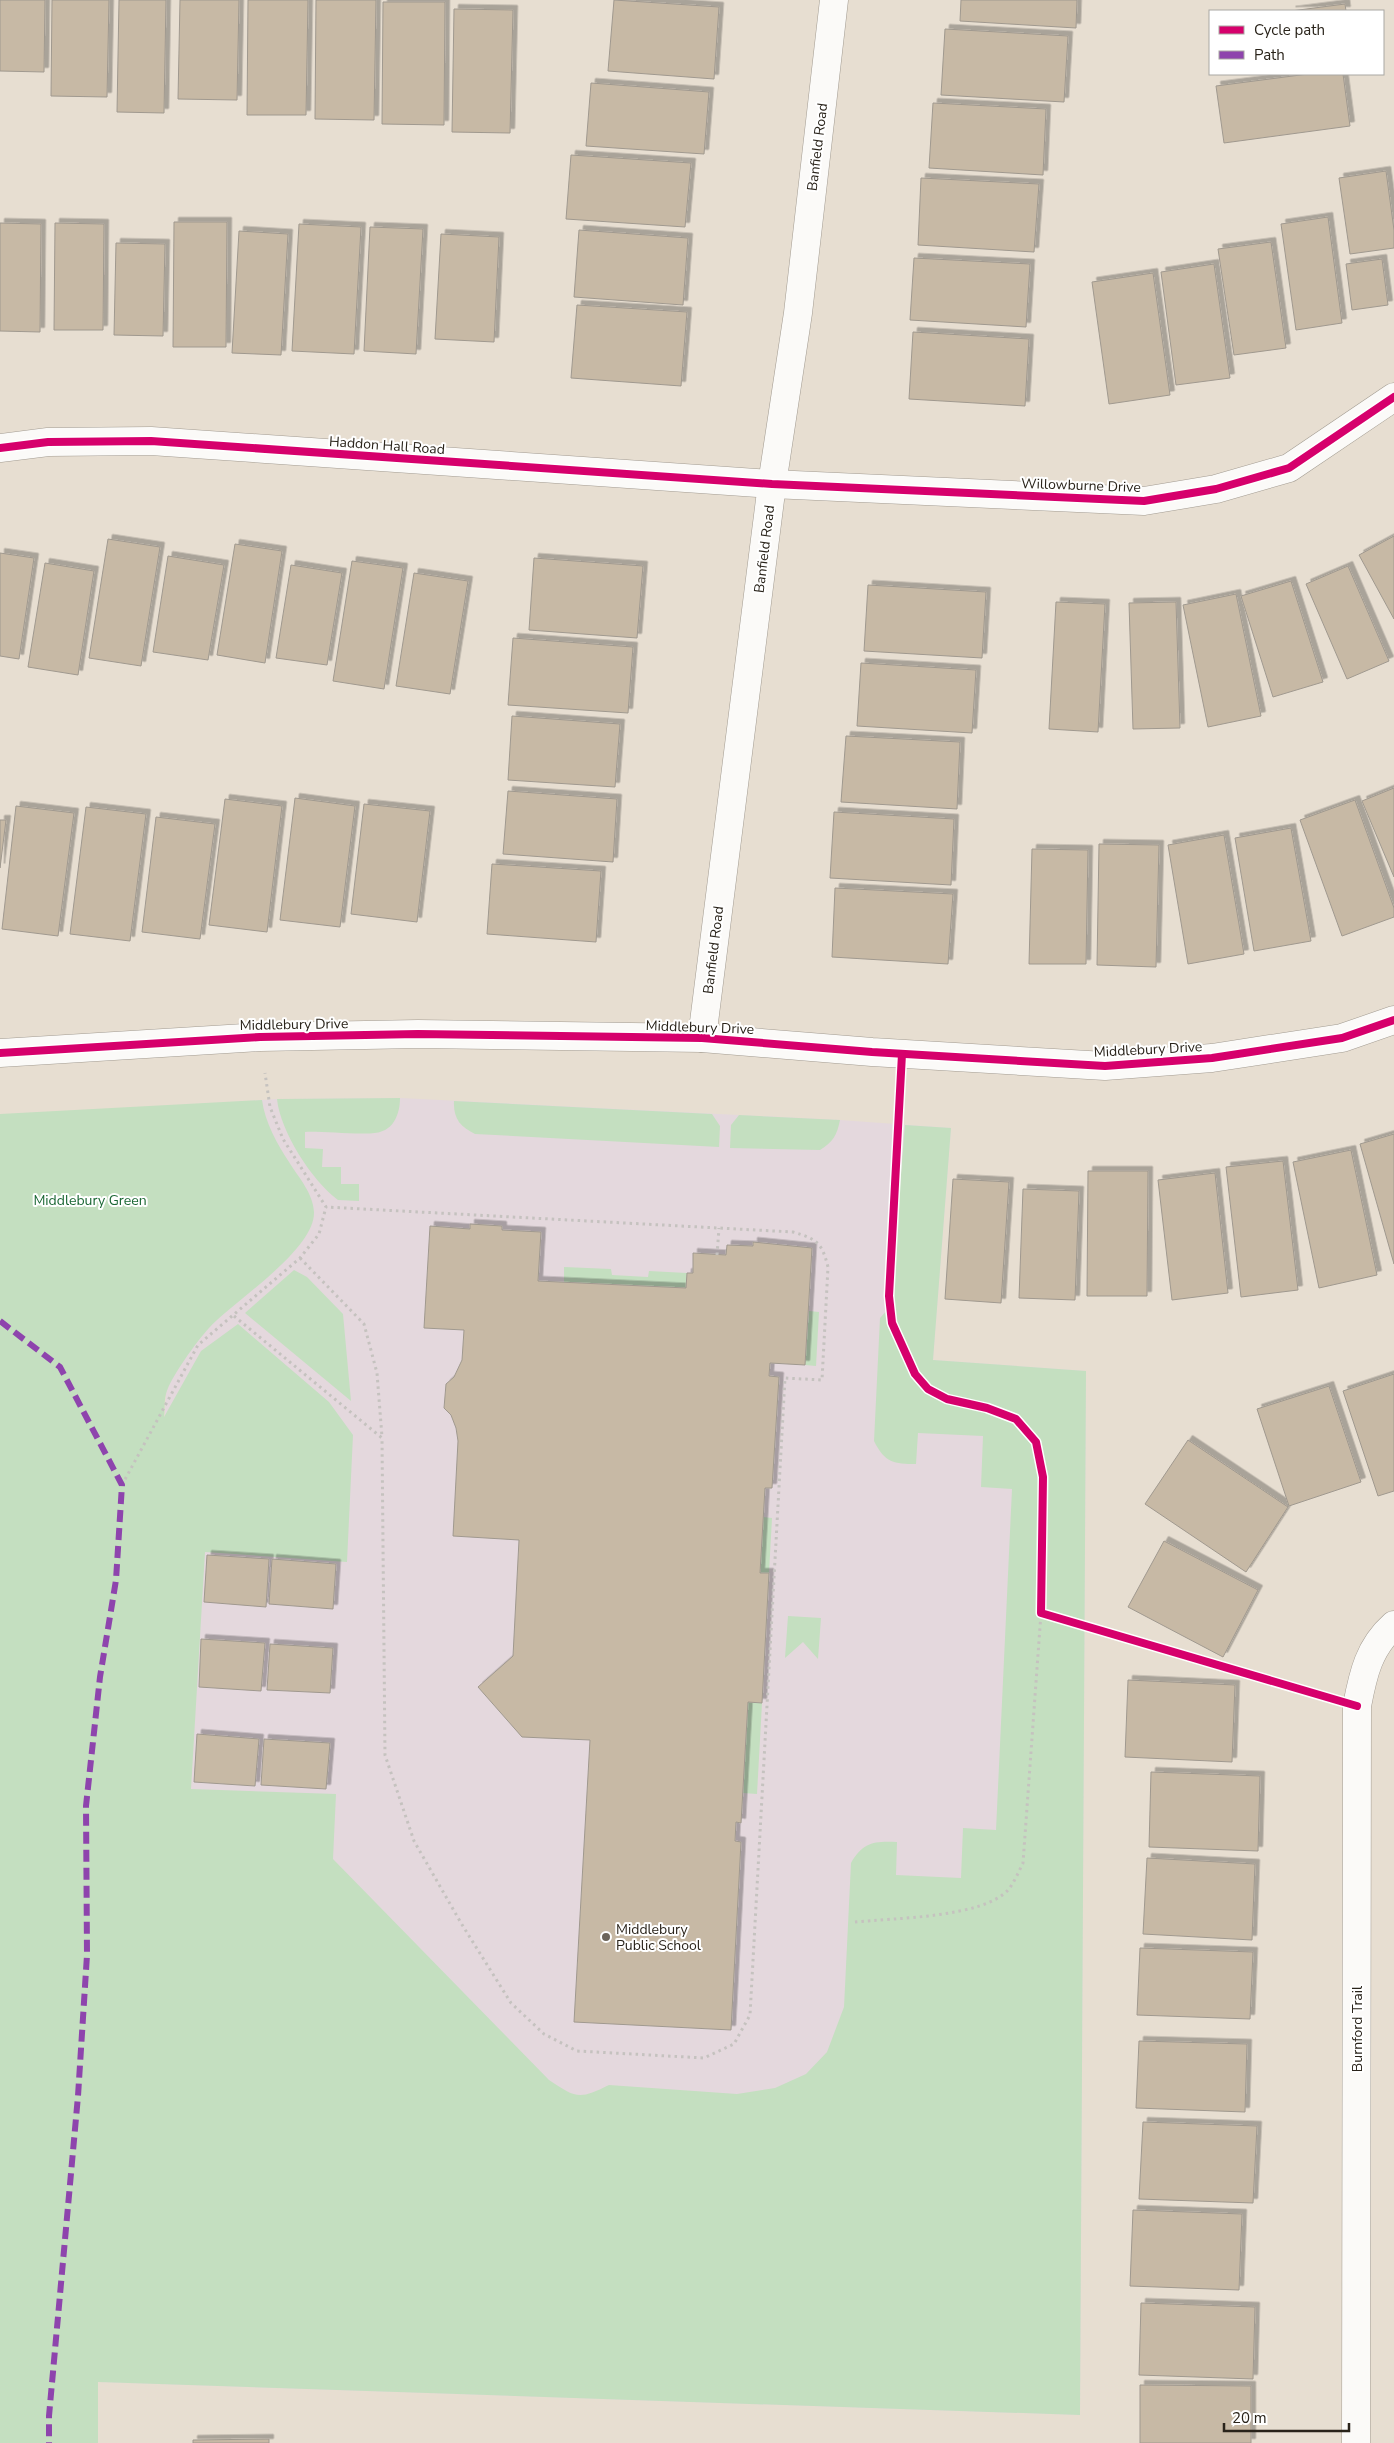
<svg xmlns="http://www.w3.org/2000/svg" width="1394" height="2443" font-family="'Nunito Sans',sans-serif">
  <defs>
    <filter id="shadow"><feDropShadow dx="4.5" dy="-4.5" stdDeviation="0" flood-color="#0004"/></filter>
  </defs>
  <rect width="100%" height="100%" fill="#e7ded1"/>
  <path fill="#e4d8dd" d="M400,1098L840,1120L951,1128L933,1360L1086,1371L1080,2415L98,2382L186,1105L277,1099Z"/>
  <g fill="#c4dfc0">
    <path d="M400,1098C400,1112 395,1128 380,1132C367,1136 322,1131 305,1132V1148L323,1149L322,1167H341V1184H359V1201L338,1200C312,1181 280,1131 277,1099Z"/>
    <path d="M262,1100C265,1122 277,1144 289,1162C299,1178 313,1193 314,1212C315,1250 234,1301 209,1328C197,1341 170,1378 166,1394C164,1401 165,1410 164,1417L201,1351L238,1324L329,1402L353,1435L347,1562L205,1552L191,1789L336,1794L333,1859L549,2080C576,2098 579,2100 609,2085L737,2094L775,2088L806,2074L827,2052L844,2007L851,1863C863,1842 874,1841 897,1842L896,1875L961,1878L963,1828L996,1830L1012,1489L981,1487L983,1436L918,1433L916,1464C894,1464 885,1463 874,1441L880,1318L890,1307L905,1125L951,1128L933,1360L1086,1371L1080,2415L98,2382V2443H0V1114Z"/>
    <path d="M454,1101L712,1114L720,1126L719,1147L475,1134C460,1127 453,1118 454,1101Z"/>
    <path d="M739,1115L840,1120C837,1135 833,1142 820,1150L730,1148L731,1125Z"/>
    <path d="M564,1267L611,1269L612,1275L648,1277L649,1271L687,1273L686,1288L564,1282Z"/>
    <path d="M294,1270L307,1277L343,1314L351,1401L245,1313Z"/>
    <path d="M809,1311L819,1312L816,1366L805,1365Z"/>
    <path d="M763,1517L772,1518L769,1573H760Z"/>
    <path d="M788,1616L821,1618L818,1659L803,1642L785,1658Z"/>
    <path d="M748,1702L762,1703L757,1794L743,1793Z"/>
  </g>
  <g fill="#c7b9a5" stroke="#a0998f" filter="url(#shadow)">
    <path d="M0,0H45L44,72L0,71Z"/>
    <path d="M52,0H109L107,97L51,96Z"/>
    <path d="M119,0H166L164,113L117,112Z"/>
    <path d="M180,0H239L237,100L178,99Z"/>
    <path d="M248,0H308L306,115H247Z"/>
    <path d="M316,0H376L374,120L315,119Z"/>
    <path d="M614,0L719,7L714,79L608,71Z"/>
    <path d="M961,0H1077L1076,28L960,21Z"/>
    <path d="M383,2H445L444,125L382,124Z"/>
    <path d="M1345,4L1346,11H1291Z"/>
    <path d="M454,9L513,10L510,133L452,132Z"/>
    <path d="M945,29L1068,36L1064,102L941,95Z"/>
    <path d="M1308,74H1343L1350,126L1224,143L1216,86Z"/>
    <path d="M591,83L709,92L704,154L586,146Z"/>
    <path d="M933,103L1046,109L1043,175L929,168Z"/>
    <path d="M571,155L691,163L685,227L566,219Z"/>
    <path d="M1386,171L1394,230V248L1350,254L1339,178Z"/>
    <path d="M921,178L1039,184L1034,252L918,245Z"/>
    <path d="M1328,217L1342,323L1296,330L1281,224Z"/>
    <path d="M174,222H227L226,347H173Z"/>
    <path d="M0,223L41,224L40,332L0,331Z"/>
    <path d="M55,223L104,224L103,330H54Z"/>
    <path d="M299,224L361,227L354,354L292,351Z"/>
    <path d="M370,227L423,229L416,354L364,351Z"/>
    <path d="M579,230L688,238L683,305L574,297Z"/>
    <path d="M239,231L288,234L281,355L232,353Z"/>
    <path d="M441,234L499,237L494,342L435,339Z"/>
    <path d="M1271,242L1286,348L1234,355L1218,249Z"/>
    <path d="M116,243L165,244L163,336L114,335Z"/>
    <path d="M914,258L1030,264L1026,327L910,320Z"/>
    <path d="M1382,259L1388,305L1352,310L1346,264Z"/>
    <path d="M1214,264L1230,378L1176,385L1161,272Z"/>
    <path d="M1153,273L1170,395L1109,404L1092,282Z"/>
    <path d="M577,305L687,312L681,386L571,378Z"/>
    <path d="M913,332L1029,339L1025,406L909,399Z"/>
    <path d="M1394,536V619L1359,555Z"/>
    <path d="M108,539L160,547L141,666L89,658Z"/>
    <path d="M235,544L282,551L265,663L217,655Z"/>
    <path d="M0,553L34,558L19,659L0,656Z"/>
    <path d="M168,556L224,565L208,660L153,652Z"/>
    <path d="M534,558L643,566L637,638L529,630Z"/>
    <path d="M352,561L403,568L384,689L333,681Z"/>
    <path d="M45,563L94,571L78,675L28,667Z"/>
    <path d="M291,565L342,573L327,665L276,658Z"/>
    <path d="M1348,566L1389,661L1347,679L1306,584Z"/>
    <path d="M414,573L468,581L450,694L396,686Z"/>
    <path d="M1291,581L1323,682L1273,697L1241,596Z"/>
    <path d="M868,585L986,592L982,658L864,651Z"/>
    <path d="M1236,594L1261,716L1208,727L1183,605Z"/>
    <path d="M1056,602L1105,604L1098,732L1049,729Z"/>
    <path d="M1176,602L1180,728L1133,729L1129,603Z"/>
    <path d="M513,638L633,647L628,713L508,705Z"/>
    <path d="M861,663L976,670L972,733L857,726Z"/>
    <path d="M512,716L620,724L615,787L508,780Z"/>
    <path d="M846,736L960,742L957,809L841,802Z"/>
    <path d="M1394,788V877L1362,801Z"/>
    <path d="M508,791L617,799L613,862L503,854Z"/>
    <path d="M295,798L355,806L340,927L280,920Z"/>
    <path d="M225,799L282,806L267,932L209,925Z"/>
    <path d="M1355,800L1394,908V917L1342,936L1300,820Z"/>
    <path d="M364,804L430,811L417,922L351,914Z"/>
    <path d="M16,806L74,813L58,936L2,929Z"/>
    <path d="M86,807L146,814L130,941L70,934Z"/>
    <path d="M834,812L954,819L951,885L830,878Z"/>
    <path d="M156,817L215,824L200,939L142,932Z"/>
    <path d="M0,820H6L0,868Z"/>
    <path d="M1291,828L1311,941L1254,951L1235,838Z"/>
    <path d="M1224,835L1244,954L1188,964L1168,845Z"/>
    <path d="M1099,844L1159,845L1156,967L1097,965Z"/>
    <path d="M1032,849L1088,850L1086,964H1029Z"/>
    <path d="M492,864L601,871L596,942L487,934Z"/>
    <path d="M835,888L953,894L948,964L832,957Z"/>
    <path d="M1394,1134V1264L1360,1144Z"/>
    <path d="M1351,1150L1377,1275L1319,1288L1293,1162Z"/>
    <path d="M1283,1161L1298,1290L1241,1297L1226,1167Z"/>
    <path d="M1088,1171H1148L1147,1296H1087Z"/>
    <path d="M1215,1173L1228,1293L1172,1300L1158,1180Z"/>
    <path d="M953,1179L1009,1182L1001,1303L945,1299Z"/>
    <path d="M1023,1189L1079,1191L1075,1300L1019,1298Z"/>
    <path d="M470,1224L502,1226V1230L541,1232L538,1281L686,1288L687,1273H693V1253L726,1255L727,1245L753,1246V1242L812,1248L805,1365L770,1363L769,1376L779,1377L772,1488H765L760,1573H769L762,1703L748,1702L741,1823L736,1822L735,1841L741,1842L731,2030L574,2022L590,1740L522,1737L478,1687L513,1656L519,1540L453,1536L458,1441L456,1428L451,1415L444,1408L446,1384L454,1377L462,1360L464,1330L424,1328L430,1226L470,1229Z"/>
    <path d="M1394,1374V1491L1378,1496L1343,1391Z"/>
    <path d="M1329,1386L1361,1482L1289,1506L1257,1409Z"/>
    <path d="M1188,1440L1288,1507L1246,1572L1145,1504Z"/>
    <path d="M1164,1541L1258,1590L1223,1657L1128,1607Z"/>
    <path d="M207,1555L269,1559L266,1607L204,1602Z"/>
    <path d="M272,1559L336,1564L333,1609L269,1604Z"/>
    <path d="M201,1639L265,1643L261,1691L199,1687Z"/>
    <path d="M270,1644L333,1648L330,1693L267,1690Z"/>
    <path d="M1128,1680L1235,1685L1232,1762L1125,1757Z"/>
    <path d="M197,1734L259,1739L255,1786L194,1782Z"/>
    <path d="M264,1739L330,1743L326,1789L261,1785Z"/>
    <path d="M1151,1772L1260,1776L1258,1851L1149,1847Z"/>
    <path d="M1147,1858L1255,1864L1252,1940L1143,1934Z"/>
    <path d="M1140,1948L1253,1952L1250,2019L1137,2015Z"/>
    <path d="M1139,2041L1247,2044L1245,2112L1136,2108Z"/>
    <path d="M1143,2122L1257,2126L1253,2203L1139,2199Z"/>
    <path d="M1133,2210L1242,2214L1239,2290L1130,2286Z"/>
    <path d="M1141,2303L1255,2307L1253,2379L1139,2375Z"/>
    <path d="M1140,2385L1251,2386V2443H1140Z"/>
    <path d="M269,2439V2443H193V2440Z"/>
  </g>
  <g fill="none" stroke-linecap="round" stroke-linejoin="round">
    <g stroke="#a29b91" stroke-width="29">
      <g id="minor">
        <path d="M0,448L48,442L151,441L772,484L1144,501L1216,489L1289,468L1394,397"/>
        <path d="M702,1038L772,484L798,313L834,0"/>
        <path d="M0,1053L260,1037L418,1034L702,1038L872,1052L1105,1066L1212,1058L1342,1038L1394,1020"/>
        <path d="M1356,2443L1357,1706C1363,1674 1369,1647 1394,1625"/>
      </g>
    </g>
    <g stroke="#c5c2bf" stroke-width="3" stroke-dasharray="2.5 4" stroke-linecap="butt">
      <path d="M717,1255L719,1228"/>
      <path d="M300,1258L364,1324L377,1373L382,1437"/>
      <path d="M234,1316L382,1438L385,1755L414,1841L461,1923L511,2003L544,2034L577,2051L704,2058L734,2044L750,2015L785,1378L822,1380L828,1267C822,1243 817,1239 793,1232L326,1207"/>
      <path d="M122,1485L198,1345L300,1258L319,1234L326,1207L283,1139L270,1107L265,1073"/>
      <path d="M855,1922C893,1918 982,1918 1008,1890C1014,1883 1019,1871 1023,1863L1041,1613"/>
    </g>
    <use href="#minor" stroke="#fbfaf8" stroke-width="28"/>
    <path stroke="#8e44ad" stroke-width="6" stroke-dasharray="12 6" stroke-linecap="butt" d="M0,1321L60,1367L122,1485L116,1580L100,1677L86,1806L87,1955L78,2096L49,2416V2443"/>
    <g stroke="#fff" stroke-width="11">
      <g id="cycleway">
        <path d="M0,448L48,442L151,441L772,484L1144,501L1216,489L1289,468L1394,397"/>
        <path d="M0,1053L260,1037L418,1034L702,1038L872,1052L1105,1066L1212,1058L1342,1038L1394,1020"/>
        <path d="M902,1054L889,1296L892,1323L915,1374L928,1389L947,1399L987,1408L1016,1419L1036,1442L1043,1477L1041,1613L1357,1706"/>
      </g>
    </g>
    <use href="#cycleway" stroke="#d6006c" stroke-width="8"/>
  </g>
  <circle fill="#6c645a" stroke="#fff" stroke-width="2" cx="606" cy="1937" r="5"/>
  <g text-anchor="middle" stroke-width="4" stroke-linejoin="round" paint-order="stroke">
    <g font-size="14" fill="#29231a" stroke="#fff">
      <text transform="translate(817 147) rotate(-83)" y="5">Banfield Road</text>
      <text transform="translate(387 445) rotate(4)" y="5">Haddon Hall Road</text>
      <text transform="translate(1081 485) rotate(2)" y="5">Willowburne Drive</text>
      <text transform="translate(764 549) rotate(-83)" y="5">Banfield Road</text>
      <text transform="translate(713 950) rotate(-83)" y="5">Banfield Road</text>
      <text transform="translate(294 1024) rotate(-1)" y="5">Middlebury Drive</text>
      <text transform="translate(700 1027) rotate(2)" y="5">Middlebury Drive</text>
      <text transform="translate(1148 1049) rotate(-3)" y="5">Middlebury Drive</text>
      <text transform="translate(1357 2029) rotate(-90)" y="5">Burnford Trail</text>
    </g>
    <g font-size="14" fill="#1a6734" stroke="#fff">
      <text x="90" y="1205">Middlebury Green</text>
    </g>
    <g font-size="14" fill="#29231a" stroke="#fff" text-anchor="start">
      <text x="616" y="1934">Middlebury<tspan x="616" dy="16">Public School</tspan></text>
    </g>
  </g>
  <rect x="1209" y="10" width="175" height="65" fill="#ffffff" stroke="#a9a7a3"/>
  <rect x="1219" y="26" width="25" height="8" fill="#d6006c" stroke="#a9a7a3"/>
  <text x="1254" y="35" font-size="15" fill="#29231a">Cycle path</text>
  <rect x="1219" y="51" width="25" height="8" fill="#8e44ad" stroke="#a9a7a3"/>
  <text x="1254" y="60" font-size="15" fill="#29231a">Path</text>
  <path d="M1224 2423v8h125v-8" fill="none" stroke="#29231a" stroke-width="2.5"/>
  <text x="1232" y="2423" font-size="15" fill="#29231a" stroke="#ffffff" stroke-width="4" paint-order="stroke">20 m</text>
</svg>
